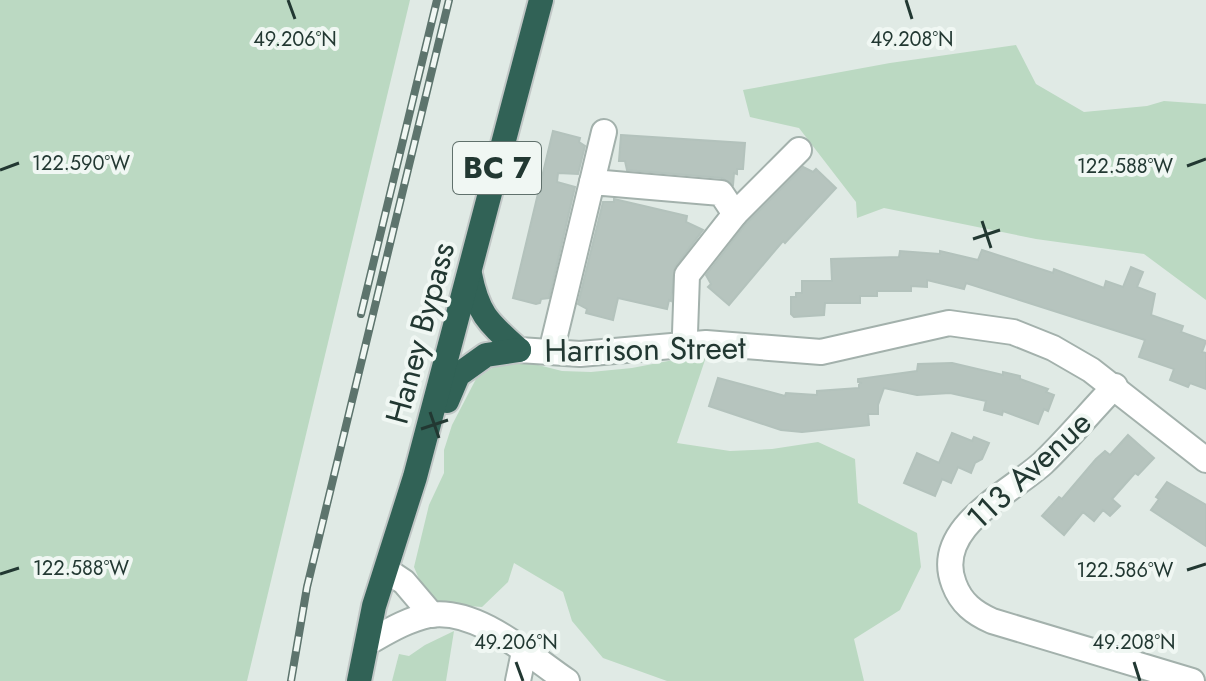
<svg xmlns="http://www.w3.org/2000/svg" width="1206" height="681" font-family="Jost,sans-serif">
  <rect width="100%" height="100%" fill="#e0eae5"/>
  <g fill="#bbd9c2">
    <path d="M0,0H410L247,681H0Z"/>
    <path d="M1016,45L1036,84L1084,112L1147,106L1164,101L1206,104V300L1144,254L1036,239L884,208L857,218L856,202L799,128L750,117L743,90L890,63Z"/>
    <path d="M694,356L706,357L677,443L730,451L772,449L818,442L855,459L858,503L917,533L921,567L900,610L854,639L864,681H667L603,658L572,621L563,592L514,563L508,582L482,607L439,604L424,591L414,567L429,505L444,473V450L452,425L476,379L495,366L510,363L526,362L562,371L591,372L632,368Z"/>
    <path d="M454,631L446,681H392L399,654L409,656L425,645Z"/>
  </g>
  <g fill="#b6c4be" stroke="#b3c2bc" stroke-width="2">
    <path d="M553,131L580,138L579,142L585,146L578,174L558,173L557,182L575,187L549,298L541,299L540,303L536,304L513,298Z"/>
    <path d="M621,135L745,143L743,169H737V174L734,173L733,185L722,178L627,170L625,161H619Z"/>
    <path d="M803,167L813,172L816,169L836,188L785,243L783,241L729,305L708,287L711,284L706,275L746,224Z"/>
    <path d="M614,199L687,216L686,222L703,230L675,267L671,301L669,300L667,309L618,298L613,320L586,313L587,309L578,304L603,202H614Z"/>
    <path d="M982,250L1053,273L1054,269L1104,288L1106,281L1123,287L1131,267L1143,272L1137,287L1155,294L1151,315L1183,326L1181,332L1206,341L1202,352L1206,353V389L1190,383L1188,387L1170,380L1174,369L1139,357L1145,340L966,283L964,289L927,280V287L911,286V291H877V296H860V303H825L824,315L794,317L791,314V297H796V293H802V281H832L831,259L899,257L900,251L940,254V251L978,260Z"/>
    <path d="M952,363L1003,375V372L1020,376V379L1048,389L1046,392L1054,395L1048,411L1044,409L1038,424L1003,411L1002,415L984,410L986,401L950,393L917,395L884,388L878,405V414H868L869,425L802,432L781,430L709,406L718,378L785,396L786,393L817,395V391L859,388V383H862L858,382V379L917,371L918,364Z"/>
    <path d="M952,433L972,441L974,437L989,443L982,459L975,463L971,473L958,467L951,483L942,479L935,496L904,483L917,453L939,463Z"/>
    <path d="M1128,435L1154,458L1138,475L1135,473L1112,499L1120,506L1110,516L1103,510L1094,521L1083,512L1064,535L1042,516L1059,497L1062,499L1096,459L1105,451L1110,455Z"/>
    <path d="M1167,482L1206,505V546L1151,510L1159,499L1156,497Z"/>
  </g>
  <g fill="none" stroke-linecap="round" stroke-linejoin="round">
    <g stroke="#a3b1ac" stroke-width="28">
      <g id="minor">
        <path d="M592,182L604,132"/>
        <path d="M735,214L799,150"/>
        <path d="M519,350L580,354L706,343L821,352L949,323L1013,332L1053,348L1091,370L1206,460"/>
        <path d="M551,352L592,182L721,193L735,214L687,275L685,333L687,345"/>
        <path d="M1115,386C1091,411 1068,439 1043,463C1010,493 932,528 954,584C961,603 974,613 992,621L1192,681"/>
        <path d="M386,570L404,582L432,615"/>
        <path d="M367,643C387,632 406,620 429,615C477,607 530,656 567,681"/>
        <path d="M518,681L524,652"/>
      </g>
    </g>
    <g stroke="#c1c7c6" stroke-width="28">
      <g id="highway">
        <path d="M470,274C478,315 489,323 519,350"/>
        <path d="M447,401L458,375L486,355L519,350"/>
        <path d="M359,681L374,606L415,477L541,0"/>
      </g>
    </g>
    <use href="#minor" stroke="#fff" stroke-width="24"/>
    <use href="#highway" stroke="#316256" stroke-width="24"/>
    <g stroke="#5d746d" stroke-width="8">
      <g id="rail">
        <path d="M361,314L437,0"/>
        <path d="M291,681L307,587L449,0"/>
      </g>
    </g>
    <use href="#rail" stroke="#f0f7f3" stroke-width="5" stroke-dasharray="15" stroke-linecap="butt"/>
  </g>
  <path fill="none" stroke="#223832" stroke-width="3" d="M288,0L295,19M906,0L912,19M1187,166L1206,159M0,170L19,163M982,221L991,248M973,239L1000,230M430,412L439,438M421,429L448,420M1187,570L1206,564M0,574L19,568M516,662L523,681M1134,662L1140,681"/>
  <g text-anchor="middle" stroke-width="8" stroke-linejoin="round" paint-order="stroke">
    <rect fill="#f0f7f3" stroke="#60716c" stroke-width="2" x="453" y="142" width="88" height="52" rx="6"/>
    <g font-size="30" font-weight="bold" fill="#223832">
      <text x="497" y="178">BC 7</text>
    </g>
    <g font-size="32" fill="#223832" stroke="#f0f7f3">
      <text transform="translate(420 333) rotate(-75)" y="11">Haney Bypass</text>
      <text transform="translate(645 349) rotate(-1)" y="11">Harrison Street</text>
      <text transform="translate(1029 470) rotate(-43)" y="11">113 Avenue</text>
    </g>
  </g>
  <g font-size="20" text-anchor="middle" fill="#223832" stroke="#f0f7f3" stroke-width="8" stroke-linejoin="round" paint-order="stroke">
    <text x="295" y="46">49.206°N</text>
    <text x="912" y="46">49.208°N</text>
    <text x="81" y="170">122.590°W</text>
    <text x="1125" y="173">122.588°W</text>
    <text x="81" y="575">122.588°W</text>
    <text x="1125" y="577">122.586°W</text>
    <text x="516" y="649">49.206°N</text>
    <text x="1134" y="649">49.208°N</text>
  </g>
</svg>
